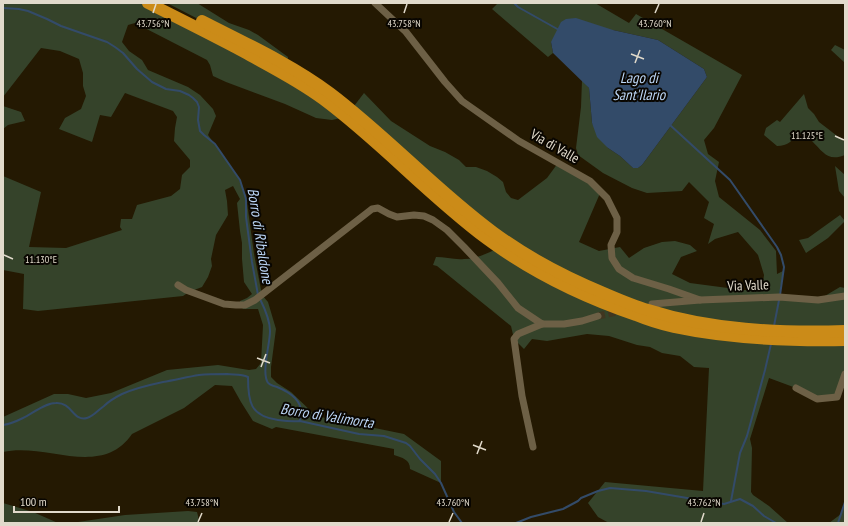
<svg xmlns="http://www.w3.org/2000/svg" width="848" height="526" font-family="'PT Sans Narrow',sans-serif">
  <rect width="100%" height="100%" fill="#241902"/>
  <g fill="#35432a">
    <path d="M3,3H148L183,20L345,117L332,120L316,118L285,104L226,82L213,76L210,65L207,60L135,23L128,25L122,42L129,51L142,60L148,70L188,87L200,95L213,109L216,116L208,135L237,175L246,196L254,254L262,295L268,302L276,329L271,367V377L277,383L291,392L316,416L404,434L441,461V483L410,469C410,459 402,458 394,455V449L276,427L272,429L253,421L241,402L232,386L215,385L184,408L132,434C101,479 46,442 3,452V417L54,394H68L86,398L111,393L167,370L218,365L249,370L256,369L261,363L263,325L258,309H243L240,305V301L247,298L252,294L244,282L242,259V243L240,231L237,203L240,199L233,186L225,190L227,201L228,215L216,235L211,259L212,266L208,277L202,287L189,292L183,296L38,311L23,309L24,274L3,270V176L41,192L29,247L66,248L122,230L120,227L121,219H132L137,205L171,196L180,189L182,175L190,167V160L174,141L175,128L177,117L173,111L125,93L111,117L100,115L92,142L59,129L65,118L81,109L86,96L83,86V73L79,59L60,51L41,48L3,97Z"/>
    <path d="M167,3H197L229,23L249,30L258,35L288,57L287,66L266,54Z"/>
    <path d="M497,3H595L629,23L636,14L742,75L714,128L704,140L708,154L719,162L715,181L719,197L760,230L776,251L777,274L783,271L779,297L818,300L840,287L845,288V331L791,332L648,310L521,250L351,110L364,93L391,121L430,146L445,152L459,160L466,167H476L487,171L497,177L503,182L506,192L511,198L518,200L547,178L558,163L601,191L579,242L599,251L620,247L629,258L644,248L662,242L675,241L690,245L697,251L681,257L672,274L690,283L743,290H762L764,275L758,255L738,232L715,239L708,244L714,224L704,218L709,202L689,182L682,191L647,193L632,188L603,173L578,155L576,148L581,107L582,80L589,88L592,123L608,148L620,156L633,168H638L642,165L707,77L704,69L658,40L613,30L551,42L553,53L548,57L492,9L497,4Z"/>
    <path d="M835,45L845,50V63L831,50Z"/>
    <path d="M804,94L808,108L814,114L819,122L845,142V155C828,162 823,152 812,141C808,137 803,135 798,133C792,141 788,146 777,146L764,135L766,128L777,120L780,122Z"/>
    <path d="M3,106L21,112L25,121L8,125L3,129Z"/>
    <path d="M835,166L845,175V198L839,191Z"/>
    <path d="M840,215L845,221L828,238L806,253L799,240L808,238Z"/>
    <path d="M500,247L597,301L845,340V374L837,397L817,399L796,388L769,378L750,439L752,448L751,492L753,495L769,506L788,523H609L598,517L588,503L605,482L703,491L709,368L694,367L680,356L662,353L650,347L637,345L609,336L587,334L547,341L532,339L524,349L514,339L511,326L437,266L433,265L436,257C445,257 455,260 464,259C477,259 488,253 500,247Z"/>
    <path d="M845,502V523H829L841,514Z"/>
    <path d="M3,503L33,512L58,523H3Z"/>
    <path d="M188,511L197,512L198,516L199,523H60L78,522L125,515Z"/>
  </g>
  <path fill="#334b69" d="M576,18L613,30L658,40L704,69L707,77L642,165L638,168H633L620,156L608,148L597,137L592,123L589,88L553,53L551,42L561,22L566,19Z"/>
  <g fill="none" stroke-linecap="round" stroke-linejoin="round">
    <g stroke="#334b69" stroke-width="2">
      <path d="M514,3L518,7L559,30"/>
      <path d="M3,8L19,9L28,11L47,19L61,26L107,42L115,47L123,53L137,69L152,82L166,89L180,91L189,95L193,98L197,102L199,107L198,120L200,131L204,135L215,144L240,180L246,199V217L252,262L258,295"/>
      <path d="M670,125L730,180L777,247L781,255L784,267L780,295L774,326"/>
      <path d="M260,299C265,309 270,320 270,331C270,344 262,369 267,381C268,385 273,386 277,387C287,391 301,399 301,412C301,415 300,418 300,421"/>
      <path d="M3,425C10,424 17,421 23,418C33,413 45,403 56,403C72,402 73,422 87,418C94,416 98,410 104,406C109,401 116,397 122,394C135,388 149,385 163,382C175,380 187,377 199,375C208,374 218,374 227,374C234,375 241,374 248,377C248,402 250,416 278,420C285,421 292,422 300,421L359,434L384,436L406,443L410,446L420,459L435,474L441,483L454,512L462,523"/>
      <path d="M731,501L740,453L747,436L765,370L771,344"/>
      <path d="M516,523L531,517L563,509L578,501L581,498L598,491L610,488L646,491L693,499L701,498L714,502L724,504L740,499L753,506L764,516L776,523"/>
      <path d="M838,523L845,502"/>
    </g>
    <path stroke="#403620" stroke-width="7" stroke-dasharray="7 3.5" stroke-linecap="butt" d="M598,316L621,311"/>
    <g stroke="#6d6046" stroke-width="7">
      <path d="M375,3L406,32L445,82L462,101L519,141L590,181L607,198L617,218V232L611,245L612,258L619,269L633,278L669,289L700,300"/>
      <path d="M178,285L186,290L224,304L236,305H245L255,300L372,209L378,208L389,214L397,217L414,215L424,216L433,220L447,230L464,247L498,283L518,308L542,324H564L582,321L598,316"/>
      <path d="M652,304L700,300L779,297L818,300L845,296"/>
      <path d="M796,388L817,399L837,397L845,374"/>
      <path d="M533,447L522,396L514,339L518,334L542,324"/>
    </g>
    <g stroke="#cb8b18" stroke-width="12">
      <path d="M148,3C180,19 212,35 244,52C271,67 299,81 323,99C381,142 429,196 487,239C532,272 583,297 636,315C648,320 661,324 674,327C730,339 788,341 845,340"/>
      <path d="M202,21C245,43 291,64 330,93C387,136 436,190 493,232C528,258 567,278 606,294C620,300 634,306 648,310C711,330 779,333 845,331"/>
    </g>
  </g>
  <path fill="none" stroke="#e1dacb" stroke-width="1.5" d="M153,13L156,4M404,13L407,4M655,13L659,4M631,54L644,59M635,63L640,50M835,136L844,140M4,255L13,259M257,358L270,363M261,367L266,354M473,445L486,450M477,454L482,441M198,522L202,513M449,522L453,513M701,522L704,513"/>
  <g text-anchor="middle" stroke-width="4" stroke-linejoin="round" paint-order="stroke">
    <g font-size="14" fill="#e1dacb" stroke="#090601">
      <text transform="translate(555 146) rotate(30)" y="5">Via di Valle</text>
      <text transform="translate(748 285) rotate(-2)" y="5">Via Valle</text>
    </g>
    <g font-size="15" font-style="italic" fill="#bcd6f6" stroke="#090601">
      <text x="639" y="83">Lago di<tspan x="639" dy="17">Sant'Ilario</tspan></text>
      <text transform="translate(260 236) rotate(81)" y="5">Borro di Ribaldone</text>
      <text transform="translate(327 416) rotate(9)" y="5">Borro di Valimorta</text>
    </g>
  </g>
  <g font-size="10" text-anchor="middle" fill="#e1dacb" stroke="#090601" stroke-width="4" stroke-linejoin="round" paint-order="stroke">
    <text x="404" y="27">43.758°N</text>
    <text x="655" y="27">43.760°N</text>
    <text x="153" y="27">43.756°N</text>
    <text x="807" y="139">11.125°E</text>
    <text x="41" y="263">11.130°E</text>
    <text x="202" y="506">43.758°N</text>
    <text x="453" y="506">43.760°N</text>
    <text x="704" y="506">43.762°N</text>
  </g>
  <rect width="848" height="526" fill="none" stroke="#e1dacb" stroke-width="8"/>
  <path d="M14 506v6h105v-6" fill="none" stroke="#e1dacb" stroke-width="2"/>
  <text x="20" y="506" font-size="12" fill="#e1dacb" stroke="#090601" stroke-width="3" paint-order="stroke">100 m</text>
</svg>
